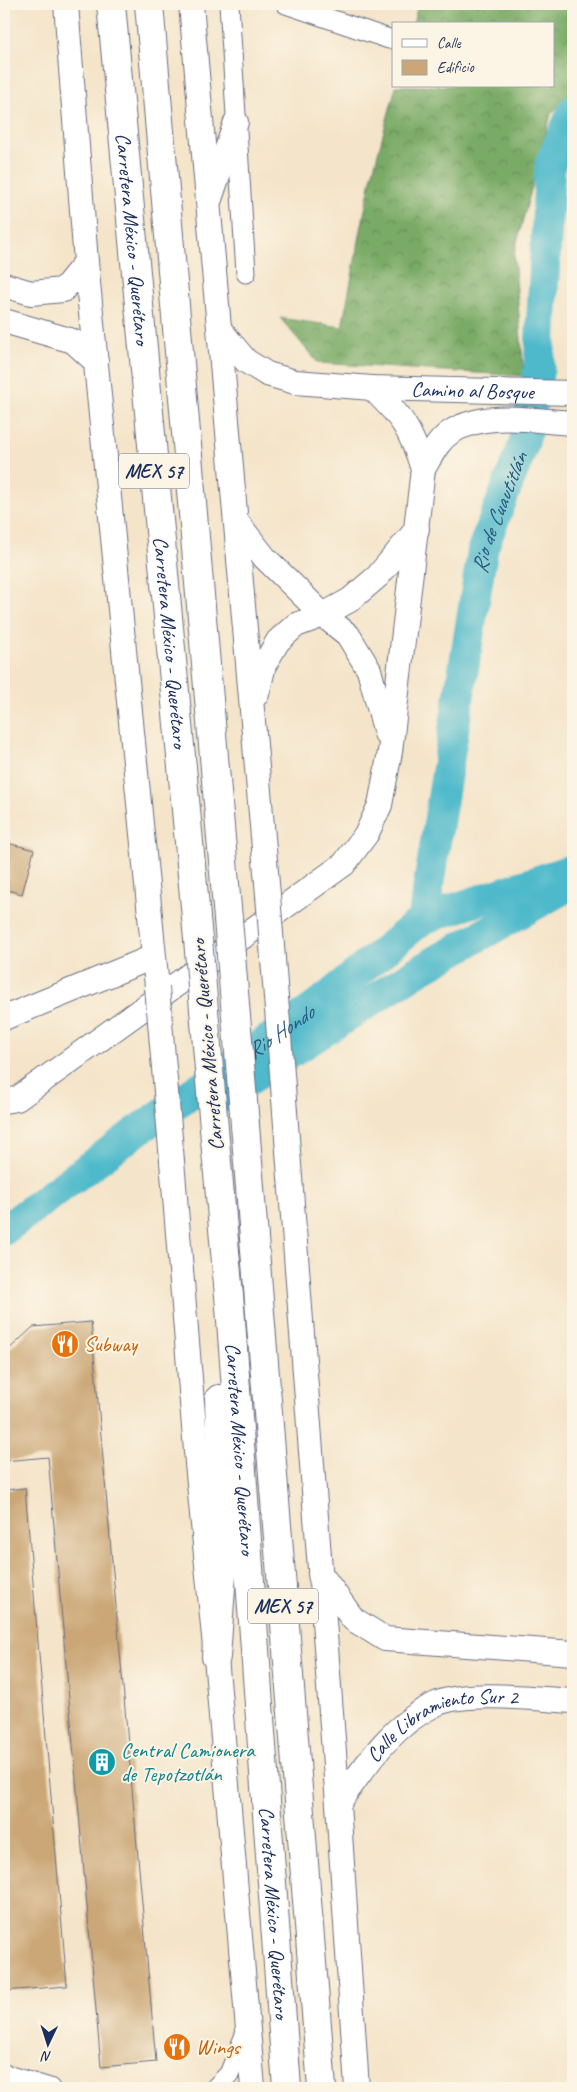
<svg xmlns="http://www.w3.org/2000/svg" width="577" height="2092" font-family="Caveat,sans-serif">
  <defs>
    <pattern id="forest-crowns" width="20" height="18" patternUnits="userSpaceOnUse" patternTransform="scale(1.25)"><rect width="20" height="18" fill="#7aab66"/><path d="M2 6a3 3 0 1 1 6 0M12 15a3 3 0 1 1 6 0" fill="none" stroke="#638c57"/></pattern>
  </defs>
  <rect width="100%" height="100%" fill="#fcf5e5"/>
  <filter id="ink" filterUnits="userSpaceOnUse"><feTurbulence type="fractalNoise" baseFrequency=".02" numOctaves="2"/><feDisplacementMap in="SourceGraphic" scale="10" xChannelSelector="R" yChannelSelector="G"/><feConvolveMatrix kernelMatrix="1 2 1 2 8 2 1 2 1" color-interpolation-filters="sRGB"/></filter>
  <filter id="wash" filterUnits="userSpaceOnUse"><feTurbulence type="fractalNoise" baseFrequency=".0096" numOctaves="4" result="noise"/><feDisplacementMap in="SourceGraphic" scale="20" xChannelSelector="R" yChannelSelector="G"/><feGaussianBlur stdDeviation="1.12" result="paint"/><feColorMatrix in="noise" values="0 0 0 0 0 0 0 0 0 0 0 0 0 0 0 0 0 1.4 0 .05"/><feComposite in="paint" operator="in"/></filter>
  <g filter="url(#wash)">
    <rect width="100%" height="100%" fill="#f4e4c9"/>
    <path fill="url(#forest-crowns)" stroke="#4a6d62" d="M418,4H573V90L551,114L514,254L524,376L318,363L280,318L342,327L371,179L396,86H553V24H413Z"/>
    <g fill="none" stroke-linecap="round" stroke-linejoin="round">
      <g stroke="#4eb9cb" stroke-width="31">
        <path id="s1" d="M423,919L483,548L524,443L539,369L550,164L573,111"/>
        <path d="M218,1100L416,972L572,884"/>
        <path id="s2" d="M4,1230L137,1131L315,1007L423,919L573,869"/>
      </g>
    </g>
    <g id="blocks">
      <g fill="#cba777">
        <path d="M4,842L34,850L22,894L4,889Z"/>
        <path d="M91,1322L156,2062L101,2067L48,1457L4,1461V1354L33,1327Z"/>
        <path d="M25,1488L67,1986L4,1991V1490Z"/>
      </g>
    </g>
  </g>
  <g filter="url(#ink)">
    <use href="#blocks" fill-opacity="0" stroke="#676e83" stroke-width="1"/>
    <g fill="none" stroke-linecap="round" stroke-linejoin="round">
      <g stroke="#676e83" stroke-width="21">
        <g id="minor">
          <path d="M229,4L246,273"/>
          <path d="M286,4L389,39"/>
          <path d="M4,2074L50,2088"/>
          <path d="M215,2088L229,2074L247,2030"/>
        </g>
      </g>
      <g stroke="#676e83" stroke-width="26">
        <g id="major">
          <path d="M66,4L86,262L157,987"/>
          <path d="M191,4L268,895"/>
          <path d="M210,199L236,122"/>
          <path d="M4,285L31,293L63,290L86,262"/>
          <path d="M4,321L73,341L96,362"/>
          <path id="s3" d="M220,330L246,361L267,374L295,382L372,388L573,393"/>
          <path d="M423,469C431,456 438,440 451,432C486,410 534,421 573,423"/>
          <path d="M236,521L265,558L323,615L348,635L369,670L386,733"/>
          <path d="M257,694L264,665L278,641L296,625L323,615L350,600L378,576L417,529"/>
          <path d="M4,1018L153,957"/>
          <path d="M4,1101L17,1099L344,864L367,833L380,805L390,752L423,469C410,428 402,417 372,388"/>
          <path d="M285,1112L338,1804L357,2088"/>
          <path d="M172,1161L197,1463L216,1657L253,2088"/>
          <path d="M320,1573L353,1619L385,1639L573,1653"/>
          <path id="s4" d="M338,1804C365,1766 392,1724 436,1704C467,1690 538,1699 573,1701"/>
        </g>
      </g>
      <g stroke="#676e83" stroke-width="30">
        <g id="highway">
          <path id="s5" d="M111,4L198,939"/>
          <path d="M149,4L228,919"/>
          <path d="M245,1125L322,2088"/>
          <path id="s6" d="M215,1140L230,1307L287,2088"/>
          <path d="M216,1657L224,1546L219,1399"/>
        </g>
      </g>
      <use href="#minor" stroke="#fff" stroke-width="19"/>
      <use href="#major" stroke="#fff" stroke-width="24"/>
      <use href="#highway" stroke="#fff" stroke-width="28"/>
      <g stroke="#676e83" stroke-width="26" stroke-linecap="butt">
        <g id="major-bridge">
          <path d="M268,895L285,1112"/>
          <path d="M157,987L172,1161"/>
        </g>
      </g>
      <g stroke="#676e83" stroke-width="30" stroke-linecap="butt">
        <g id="highway-bridge">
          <path d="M228,919L245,1125"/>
          <path d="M198,939L215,1140"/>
        </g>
      </g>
      <use href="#major-bridge" stroke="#fff" stroke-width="24"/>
      <use href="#highway-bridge" stroke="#fff" stroke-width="28"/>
    </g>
  </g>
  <defs>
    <g id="restaurant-disc" transform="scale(1.4375)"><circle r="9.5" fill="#e8710a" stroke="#fcf5e5"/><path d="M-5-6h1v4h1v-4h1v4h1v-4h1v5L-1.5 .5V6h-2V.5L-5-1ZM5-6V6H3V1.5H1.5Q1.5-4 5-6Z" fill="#fff"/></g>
    <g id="building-disc" transform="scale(1.4375)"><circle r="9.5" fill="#0f9aa8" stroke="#fcf5e5"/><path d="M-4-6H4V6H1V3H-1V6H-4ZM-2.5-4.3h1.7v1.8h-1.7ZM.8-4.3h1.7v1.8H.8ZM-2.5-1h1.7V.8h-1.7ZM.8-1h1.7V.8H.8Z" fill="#fff"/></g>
  </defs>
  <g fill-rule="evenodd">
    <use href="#restaurant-disc" x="65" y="1344"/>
    <use href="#building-disc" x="102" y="1762"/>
    <use href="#restaurant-disc" x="177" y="2047"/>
  </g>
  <g text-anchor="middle" stroke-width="4" stroke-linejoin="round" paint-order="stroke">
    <g fill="#fcf5e5" stroke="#5e6a86" stroke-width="1">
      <rect x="119" y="453.5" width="70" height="35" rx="4"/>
      <rect x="248" y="1588.5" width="70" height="35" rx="4"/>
    </g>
    <g font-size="20" font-weight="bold" fill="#1b2f5e">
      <text x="154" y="478">MEX 57</text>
      <text x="283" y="1613">MEX 57</text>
    </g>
    <g font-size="21" fill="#1b2f5e" stroke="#fcf5e5">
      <text dy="7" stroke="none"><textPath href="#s5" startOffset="236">Carretera México - Querétaro</textPath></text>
      <text dy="7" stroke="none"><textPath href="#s3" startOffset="272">Camino al Bosque</textPath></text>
      <text dy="7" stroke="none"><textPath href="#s5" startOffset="641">Carretera México - Querétaro</textPath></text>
      <text transform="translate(207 1045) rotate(-95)" y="7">Carretera México - Querétaro</text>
      <text dy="7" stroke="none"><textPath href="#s6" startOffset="310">Carretera México - Querétaro</textPath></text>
      <text dy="7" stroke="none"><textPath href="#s4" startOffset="140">Calle Libramiento Sur 2</textPath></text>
      <text dy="7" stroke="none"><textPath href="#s6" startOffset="775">Carretera México - Querétaro</textPath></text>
    </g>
    <g font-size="21" fill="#c56008" stroke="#fcf5e5" text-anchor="start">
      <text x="84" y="1351">Subway</text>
      <text x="196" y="2054">Wings</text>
    </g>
    <g font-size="21" fill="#0d838f" stroke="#fcf5e5" text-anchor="start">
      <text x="121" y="1757">Central Camionera<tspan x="121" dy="24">de Tepotzotlán</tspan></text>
    </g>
    <g font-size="22" font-style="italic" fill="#2a587f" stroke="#fcf5e5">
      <text dy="8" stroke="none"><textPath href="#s1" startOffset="414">Rio de Cuautitlán</textPath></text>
      <text dy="8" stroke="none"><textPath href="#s2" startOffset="340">Rio Hondo</textPath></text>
    </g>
  </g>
  <rect width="577" height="2092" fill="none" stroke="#fcf5e5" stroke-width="20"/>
  <rect x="392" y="22" width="162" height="65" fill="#fcf5e5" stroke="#a2a6af"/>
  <rect x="402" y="39" width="25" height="8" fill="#ffffff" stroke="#a2a6af"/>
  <text x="437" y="48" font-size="15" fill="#1b2f5e">Calle</text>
  <rect x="402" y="60" width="25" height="15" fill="#cba777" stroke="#a2a6af"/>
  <text x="437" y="72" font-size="15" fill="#1b2f5e">Edificio</text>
  <g transform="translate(48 2044) rotate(184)" stroke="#fcf5e5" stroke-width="4" paint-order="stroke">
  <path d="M0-4L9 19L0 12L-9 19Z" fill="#1b2f5e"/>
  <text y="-8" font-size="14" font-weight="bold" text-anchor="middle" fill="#1b2f5e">N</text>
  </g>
</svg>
